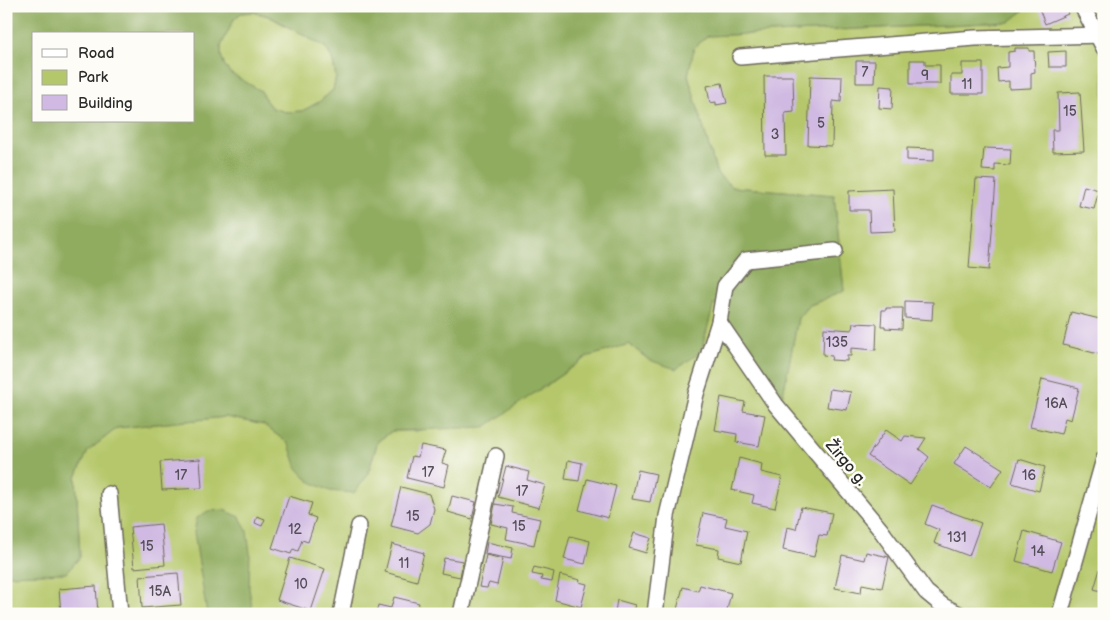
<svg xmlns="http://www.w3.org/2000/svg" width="1110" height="620" font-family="'Balsamiq Sans',sans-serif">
  <rect width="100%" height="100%" fill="#fdfcf7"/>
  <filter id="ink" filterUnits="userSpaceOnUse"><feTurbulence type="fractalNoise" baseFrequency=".02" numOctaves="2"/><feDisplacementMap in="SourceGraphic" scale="10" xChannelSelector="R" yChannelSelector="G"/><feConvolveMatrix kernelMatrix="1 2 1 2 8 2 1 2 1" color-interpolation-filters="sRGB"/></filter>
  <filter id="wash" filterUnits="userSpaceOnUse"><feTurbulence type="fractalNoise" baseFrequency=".0096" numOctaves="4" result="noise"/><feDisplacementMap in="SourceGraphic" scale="20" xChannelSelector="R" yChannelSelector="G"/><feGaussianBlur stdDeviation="1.12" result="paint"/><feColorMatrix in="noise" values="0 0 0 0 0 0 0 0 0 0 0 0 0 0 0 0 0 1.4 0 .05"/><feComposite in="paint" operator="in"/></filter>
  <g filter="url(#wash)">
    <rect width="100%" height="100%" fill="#eddebb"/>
    <g fill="#b5c76b" stroke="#70794b">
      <path d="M1024,6H1104V614H6V575L66,573L80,557L76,477L88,451L117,428L226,417L264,425L289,444L297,468L367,476L378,441L392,431H417L541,389L587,357L629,344L649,360L701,352L714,302L783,394L798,318L808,306L844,291L834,195L732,187L717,174L688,75L694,48L707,36L1009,22L1023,11Z"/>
      <path d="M253,12L268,16L325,47L332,58L336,77L333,90L319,102L302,111L286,112L272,108L266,101L261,91L230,73L225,66L221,56V46L234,19L241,13Z"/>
    </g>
    <g fill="#90ac5f" stroke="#5e6c45" fill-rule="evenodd">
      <path d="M6,6H1024L1023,11L1009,22L707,36L694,48L688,75L717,174L732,187L834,195L844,291L808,306L798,318L783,395L714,303L701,352L676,369L649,360L629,344L587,357L485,427L392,431L378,441L367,476L354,493L330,491L309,481L297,468L289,444L264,425L226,417L117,428L88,451L76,477L80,557L66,573L6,575ZM253,12L269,16L325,47L332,58L336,77L333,90L319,102L302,111L286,112L272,108L266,101L261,91L230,73L225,66L221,56V46L234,19L241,13ZM34,34H194V121H34Z"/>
      <path d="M224,510L240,517L247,531L250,553L249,588L253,614H207L194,532L197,518L208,511Z"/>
    </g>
    <g id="blocks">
      <g fill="#d0b9e2">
        <path d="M1038,6H1065L1068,14L1045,24Z"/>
        <path d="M1015,48H1029V51H1034L1035,72L1031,73V88L1009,89V81L998,82L997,68L1008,67V52L1015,51Z"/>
        <path d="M1066,51V67H1049L1048,52Z"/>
        <path d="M910,60H925V65H940V84H910Z"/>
        <path d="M856,61H875L874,83H856Z"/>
        <path d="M962,63H983V94H951V75H962Z"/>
        <path d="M764,76H793L794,112L785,113L786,155H765Z"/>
        <path d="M810,76L842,77L841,102L833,101L832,146L808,145Z"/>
        <path d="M722,83L727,103L716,105V102L710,103L707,86Z"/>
        <path d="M880,86L893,87L892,109L879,108Z"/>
        <path d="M1080,92L1084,151L1053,152L1052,130H1059L1058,93Z"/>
        <path d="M907,148L934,149V161L907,160Z"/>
        <path d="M984,148L1011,149L1010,165L995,164V171L982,170Z"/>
        <path d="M976,179L996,180L989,270L969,268Z"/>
        <path d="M1084,186L1099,190L1094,209L1079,206Z"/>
        <path d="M893,189L895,231L870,232L869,210H849V191Z"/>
        <path d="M905,301L933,302L932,320L905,318Z"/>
        <path d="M886,308H903L902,329L885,328V326H881L882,310H886Z"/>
        <path d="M1071,312L1104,320L1102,355L1063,345Z"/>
        <path d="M853,323L877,324L876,350L851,348V356H847V361L831,360L832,356L823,355L824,328L852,330Z"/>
        <path d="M1042,379L1079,388L1071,420L1065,418L1061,434L1030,427Z"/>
        <path d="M830,389L851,392L847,410L827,407Z"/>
        <path d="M721,397L745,402L743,411L765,415L759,446L736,442L737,434L715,430Z"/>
        <path d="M886,430L902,441L905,436L926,438L919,449L929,457L910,485L868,456Z"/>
        <path d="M421,445L446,450L442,463L449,465L444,487L407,478L412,456L418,457Z"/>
        <path d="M966,446L1003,469L991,487L954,464Z"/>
        <path d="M739,458L762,464L761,472L782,477L775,508L752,503L754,495L732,490Z"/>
        <path d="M200,459L202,488L162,490L160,462Z"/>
        <path d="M1019,459L1045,467L1039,491L1012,483Z"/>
        <path d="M568,460L582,463L579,481L565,479Z"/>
        <path d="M506,466L529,472L527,480L545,485L539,508L498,497Z"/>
        <path d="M638,470L656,474L650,502L632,499Z"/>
        <path d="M587,479L616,486L608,518L579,510Z"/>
        <path d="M401,487L429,494L434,509L430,524L418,533L391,526Z"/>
        <path d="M289,496L312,503L308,515L316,518L308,542L302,540L298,551L293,549L291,554L272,548Z"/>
        <path d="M452,496L476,502L472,519L448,512Z"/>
        <path d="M495,504L513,507L512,513L540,519L534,545L506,539L508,528L491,524Z"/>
        <path d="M932,505L981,523L969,556L934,543L939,530L925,524Z"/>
        <path d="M801,507L832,513L827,536L819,535L814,557L783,550L787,527L796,529Z"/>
        <path d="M703,513L727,518L725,526L747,531L741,562L718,557L719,549L696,545Z"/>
        <path d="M257,516L265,519L262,526L255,523Z"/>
        <path d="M161,524L165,565L134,568L130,527Z"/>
        <path d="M1024,531L1061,542L1052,571L1016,561Z"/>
        <path d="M634,533L651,538L646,553L629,548Z"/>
        <path d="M570,536L590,541L585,564L564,559Z"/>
        <path d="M487,542L513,548L511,559L485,554Z"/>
        <path d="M392,544L424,553L417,581L385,572Z"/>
        <path d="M866,552L889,557L882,588L862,584L861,593L835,588L842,555L864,560Z"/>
        <path d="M486,555L503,559L497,585L489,583L487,588L479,587Z"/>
        <path d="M290,558L325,569L311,611L277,600Z"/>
        <path d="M444,558L463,561L460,577L441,573Z"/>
        <path d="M534,567L554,572L552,582L541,580L542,576L532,574Z"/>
        <path d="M1100,569L1104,570V592L1094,589Z"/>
        <path d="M178,573L181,605L142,608L140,576Z"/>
        <path d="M560,575L580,580L579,582L587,584L581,607L555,600Z"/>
        <path d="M700,585L731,593L726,614L676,613L683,587L698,591Z"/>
        <path d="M96,586L98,614H61L59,589Z"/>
        <path d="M394,597L419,603L417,614H376L378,605L391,608Z"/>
        <path d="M617,600L635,605L632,614L615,612Z"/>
        <path d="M274,608L292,613V614H273Z"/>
      </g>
    </g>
  </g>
  <g filter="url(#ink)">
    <use href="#blocks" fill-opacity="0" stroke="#6f6a5d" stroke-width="1"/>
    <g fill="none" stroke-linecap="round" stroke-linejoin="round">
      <g stroke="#6f6a5d" stroke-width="18">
        <g id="street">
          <path d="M1082,6L1104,48"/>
          <path d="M740,57L975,38L1104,35"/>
          <path d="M719,322L776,405L880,529L926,592L943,606L959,614"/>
          <path d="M109,494L120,614"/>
          <path d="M341,614L359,526"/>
          <path d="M461,614L496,456"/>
          <path d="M655,614L667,516L696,394L719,322L725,286L746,260L835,251"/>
          <path d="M1060,614L1104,459"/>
        </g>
      </g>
      <use href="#street" stroke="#fff" stroke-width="15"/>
    </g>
  </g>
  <g text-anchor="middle" stroke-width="5" stroke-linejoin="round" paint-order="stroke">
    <g font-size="14" fill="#544e59">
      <text x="865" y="77">7</text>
      <text x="925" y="80">9</text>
      <text x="967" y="89">11</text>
      <text x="1070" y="116">15</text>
      <text x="821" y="128">5</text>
      <text x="775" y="139">3</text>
      <text x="837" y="347">135</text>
      <text x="1056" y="408">16A</text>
      <text x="428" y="477">17</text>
      <text x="181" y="480">17</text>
      <text x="1029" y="480">16</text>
      <text x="522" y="496">17</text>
      <text x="413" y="521">15</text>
      <text x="519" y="531">15</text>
      <text x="295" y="534">12</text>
      <text x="957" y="542">131</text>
      <text x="147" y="551">15</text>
      <text x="1038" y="556">14</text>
      <text x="404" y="568">11</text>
      <text x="301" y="589">10</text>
      <text x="160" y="596">15A</text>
    </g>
    <g font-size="16" fill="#2b2b2b" stroke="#fdfcf7">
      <text transform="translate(847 462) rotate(50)" y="6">Žirgo g.</text>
    </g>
  </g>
  <rect width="1110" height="620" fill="none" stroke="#fdfcf7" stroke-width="25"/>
  <rect x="32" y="32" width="162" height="90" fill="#fdfcf7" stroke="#a9a8a5"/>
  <rect x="42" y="49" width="25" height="8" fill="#ffffff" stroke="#a9a8a5"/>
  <text x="78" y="58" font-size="15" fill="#2b2b2b">Road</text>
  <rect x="42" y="70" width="25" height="15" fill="#b5c76b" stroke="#a9a8a5"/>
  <text x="78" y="82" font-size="15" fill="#2b2b2b">Park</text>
  <rect x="42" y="95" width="25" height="15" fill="#d0b9e2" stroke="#a9a8a5"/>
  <text x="78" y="108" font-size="15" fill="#2b2b2b">Building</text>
</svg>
